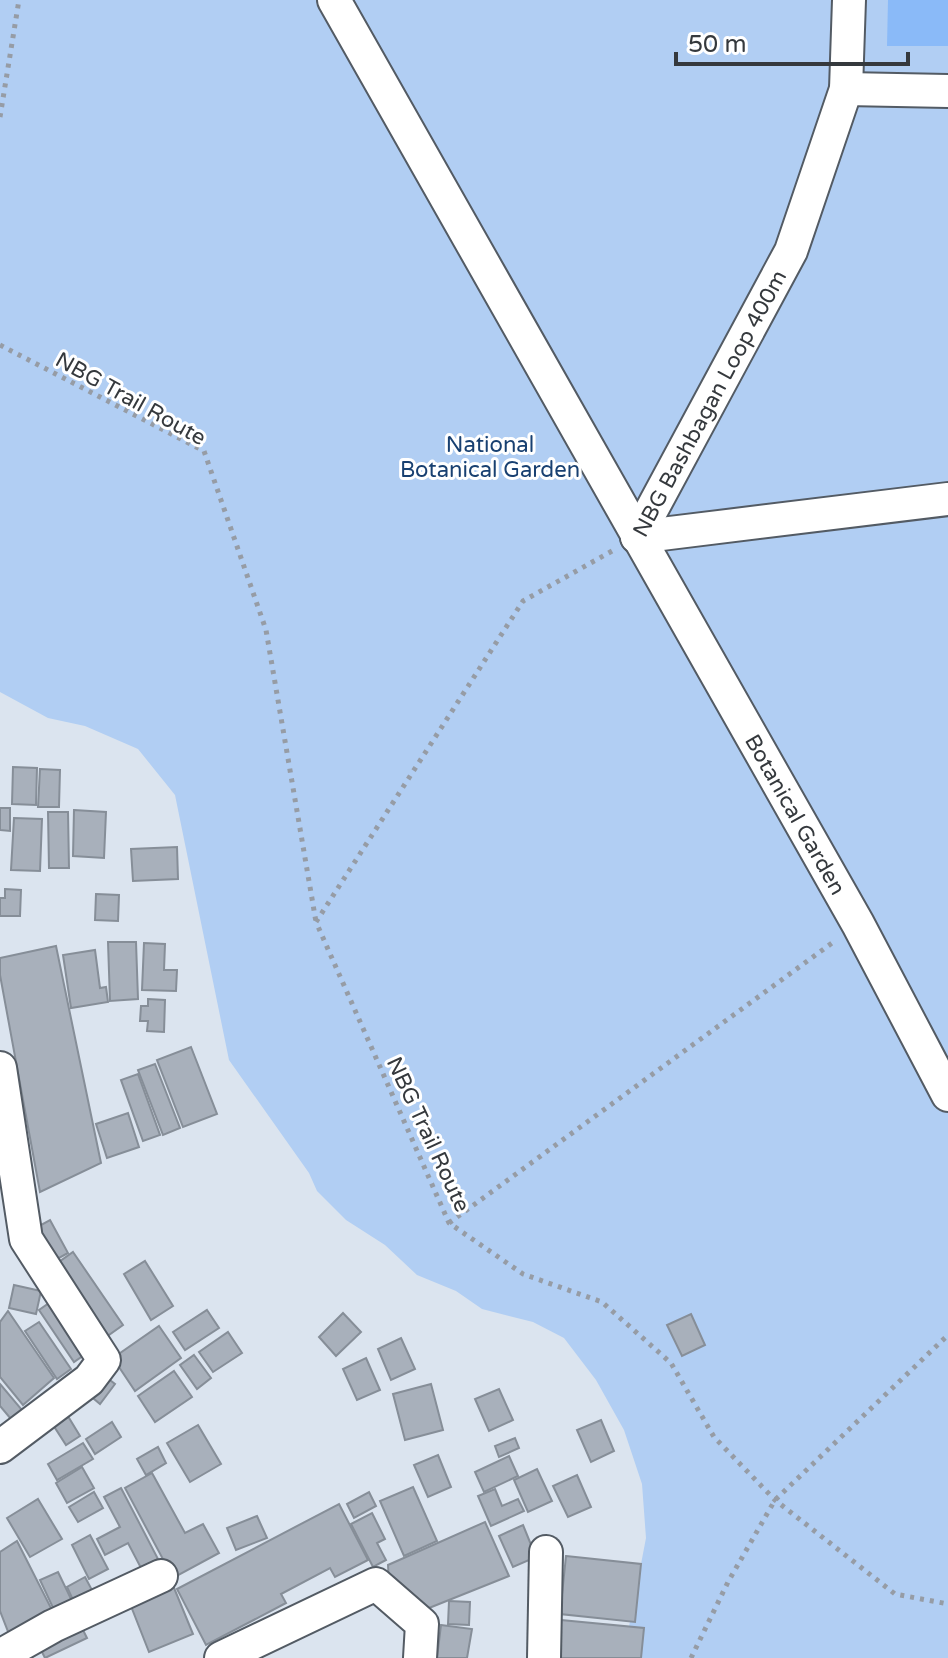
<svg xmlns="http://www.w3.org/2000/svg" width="948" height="1658" font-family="'Varela Round',sans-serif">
  <rect width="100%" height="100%" fill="#dbe4ef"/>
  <path fill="#b1cef3" d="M0,0H948V1658H623L646,1538L642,1484L624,1430L596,1380L564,1338L533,1322L482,1309L456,1291L417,1275L385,1245L346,1220L317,1191L309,1173L229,1060L175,795L138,749L85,726L48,718L0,692Z"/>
  <path fill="#8abaf8" d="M888,0H948V46H887Z"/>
  <g fill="#a8b0bb" stroke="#868e98" stroke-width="2">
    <path d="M13,767L37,768L36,805L12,804Z"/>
    <path d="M40,769L60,770L59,807H38Z"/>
    <path d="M0,808H10V831L0,830Z"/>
    <path d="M74,810L106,812L104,858L73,856Z"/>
    <path d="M48,812H68L69,868H49Z"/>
    <path d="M14,818L42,819L40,871L11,870Z"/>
    <path d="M177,847L178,879L133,881L131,849Z"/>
    <path d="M5,889L21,890L20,916H0V898H5Z"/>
    <path d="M96,894L119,895L118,921L95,920Z"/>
    <path d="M108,942H136L138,999L110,1001Z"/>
    <path d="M144,943L165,944L164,970H177L176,991L142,990Z"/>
    <path d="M56,946L101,1163L40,1192L0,975V958Z"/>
    <path d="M95,950L100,988L106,987L108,1002L71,1008L63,955Z"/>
    <path d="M148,999L165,1000L164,1032L147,1031L148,1021H140L141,1006H148Z"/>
    <path d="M191,1047L217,1114L183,1127L157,1060Z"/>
    <path d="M155,1064L180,1128L163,1135L138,1070Z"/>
    <path d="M138,1074L160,1135L143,1141L121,1080Z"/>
    <path d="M128,1113L139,1147L107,1158L96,1124Z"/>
    <path d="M50,1220L68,1253L48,1264L30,1231Z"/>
    <path d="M73,1252L123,1325L99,1342L49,1269Z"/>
    <path d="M145,1261L173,1306L151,1320L124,1274Z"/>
    <path d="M14,1285L41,1291L36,1314L9,1308Z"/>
    <path d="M52,1301L87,1353L74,1362L39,1310Z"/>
    <path d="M207,1310L219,1328L185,1350L173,1332Z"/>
    <path d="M8,1311L54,1378L23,1405L0,1377V1322Z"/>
    <path d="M343,1313L361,1332L336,1356L319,1337Z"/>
    <path d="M691,1314L705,1345L682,1356L667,1325Z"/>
    <path d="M39,1322L71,1369L57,1379L25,1331Z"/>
    <path d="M159,1326L181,1358L135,1391L113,1358Z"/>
    <path d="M228,1332L242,1353L213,1372L199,1352Z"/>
    <path d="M401,1338L415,1369L391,1380L378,1349Z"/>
    <path d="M194,1355L211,1378L197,1389L180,1365Z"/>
    <path d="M366,1358L380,1390L357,1400L343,1369Z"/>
    <path d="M174,1371L192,1397L155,1422L138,1396Z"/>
    <path d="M102,1374L115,1384L100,1404L87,1393Z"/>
    <path d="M0,1384L22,1410L11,1419L0,1406Z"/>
    <path d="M431,1384L443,1430L405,1440L393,1394Z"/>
    <path d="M499,1389L513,1420L489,1431L475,1399Z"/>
    <path d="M63,1408L80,1436L66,1445L48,1417Z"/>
    <path d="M601,1420L614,1451L591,1462L577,1430Z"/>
    <path d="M112,1422L121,1437L95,1454L86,1439Z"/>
    <path d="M198,1425L221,1464L190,1482L167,1443Z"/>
    <path d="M515,1438L519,1448L499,1457L495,1446Z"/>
    <path d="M83,1443L93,1459L57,1480L48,1464Z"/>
    <path d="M158,1447L166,1463L146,1475L137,1459Z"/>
    <path d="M438,1455L451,1487L428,1497L414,1465Z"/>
    <path d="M509,1456L518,1476L484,1492L475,1472Z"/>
    <path d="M82,1467L94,1488L67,1503L56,1483Z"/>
    <path d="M537,1469L552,1501L528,1512L514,1480Z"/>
    <path d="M152,1473L185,1533L203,1524L219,1553L173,1578L125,1488Z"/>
    <path d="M577,1475L591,1507L568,1517L553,1486Z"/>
    <path d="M413,1487L437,1541L404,1556L380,1501Z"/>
    <path d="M121,1488L158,1559L141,1568L128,1543L105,1555L97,1539L120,1527L104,1497Z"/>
    <path d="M495,1489L502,1506L518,1499L524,1511L491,1526L478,1496Z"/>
    <path d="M94,1492L103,1508L78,1522L69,1507Z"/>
    <path d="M369,1492L376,1506L354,1518L347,1504Z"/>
    <path d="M38,1499L62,1539L30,1557L7,1518Z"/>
    <path d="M339,1504L368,1560L335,1577L330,1568L281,1594L286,1603L206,1645L177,1589Z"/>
    <path d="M372,1513L385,1539L377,1543L386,1560L373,1567L351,1524Z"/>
    <path d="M257,1516L267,1538L236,1550L227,1528Z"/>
    <path d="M485,1522L509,1576L419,1612L389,1583L388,1565Z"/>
    <path d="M523,1525L536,1557L513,1567L499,1536Z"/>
    <path d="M90,1535L108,1569L89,1579L72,1545Z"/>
    <path d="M17,1541L53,1612L9,1634L0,1611V1552Z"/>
    <path d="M566,1556L641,1564L635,1622L560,1614Z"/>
    <path d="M58,1572L73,1603L55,1612L40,1580Z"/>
    <path d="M85,1577L93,1592L74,1602L67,1587Z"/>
    <path d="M172,1583L193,1634L149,1652L129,1601Z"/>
    <path d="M449,1601L470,1602L469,1625L448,1624Z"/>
    <path d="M77,1618L87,1638L45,1658L35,1638Z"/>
    <path d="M561,1620L644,1628L641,1658H558Z"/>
    <path d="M441,1625L472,1629L467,1658H437Z"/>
  </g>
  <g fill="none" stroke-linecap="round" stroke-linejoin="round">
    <g stroke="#535b64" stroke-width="36">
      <g id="street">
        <path id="s1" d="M334,0L858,924L948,1095"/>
        <path d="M846,89L948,91"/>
        <path id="s2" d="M637,537L791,251L846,89L849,0"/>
        <path d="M637,537L948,499"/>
        <path d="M0,1068L26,1239L104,1360L89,1380L0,1447"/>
        <path d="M0,1656L53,1626L161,1576"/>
        <path d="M221,1658L376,1584L422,1624L420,1658"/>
        <path d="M544,1658L546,1552"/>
      </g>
    </g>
    <g stroke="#969ca5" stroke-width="5" stroke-dasharray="4 6" stroke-linecap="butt">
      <path d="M0,117L19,0"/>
      <path d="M0,345L204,451L266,630L316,922"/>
      <path d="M612,551L523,601L316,922L449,1223L523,1274L602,1302L671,1363L714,1437L775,1500L895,1594L948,1604"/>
      <path d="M449,1223L832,943"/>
      <path d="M691,1658L728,1582L775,1500L948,1335"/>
    </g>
    <use href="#street" stroke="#fff" stroke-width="32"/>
  </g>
  <g text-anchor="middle" stroke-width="6" stroke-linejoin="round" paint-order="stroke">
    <g font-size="22" fill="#35393d" stroke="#fff">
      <text dy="8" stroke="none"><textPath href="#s2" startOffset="152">NBG Bashbagan Loop 400m</textPath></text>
      <text transform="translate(131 398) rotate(29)" y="8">NBG Trail Route</text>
      <text dy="8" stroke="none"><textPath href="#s1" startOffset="936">Botanical Garden</textPath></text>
      <text transform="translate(429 1134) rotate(65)" y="8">NBG Trail Route</text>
    </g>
    <g font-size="22" fill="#184071" stroke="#fff">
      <text x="490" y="452">National<tspan x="490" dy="25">Botanical Garden</tspan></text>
    </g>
  </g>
  <path d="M676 52v12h232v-12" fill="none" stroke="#35393d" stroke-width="4"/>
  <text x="688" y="52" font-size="24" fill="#35393d" stroke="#ffffff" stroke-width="6" paint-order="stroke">50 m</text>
</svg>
